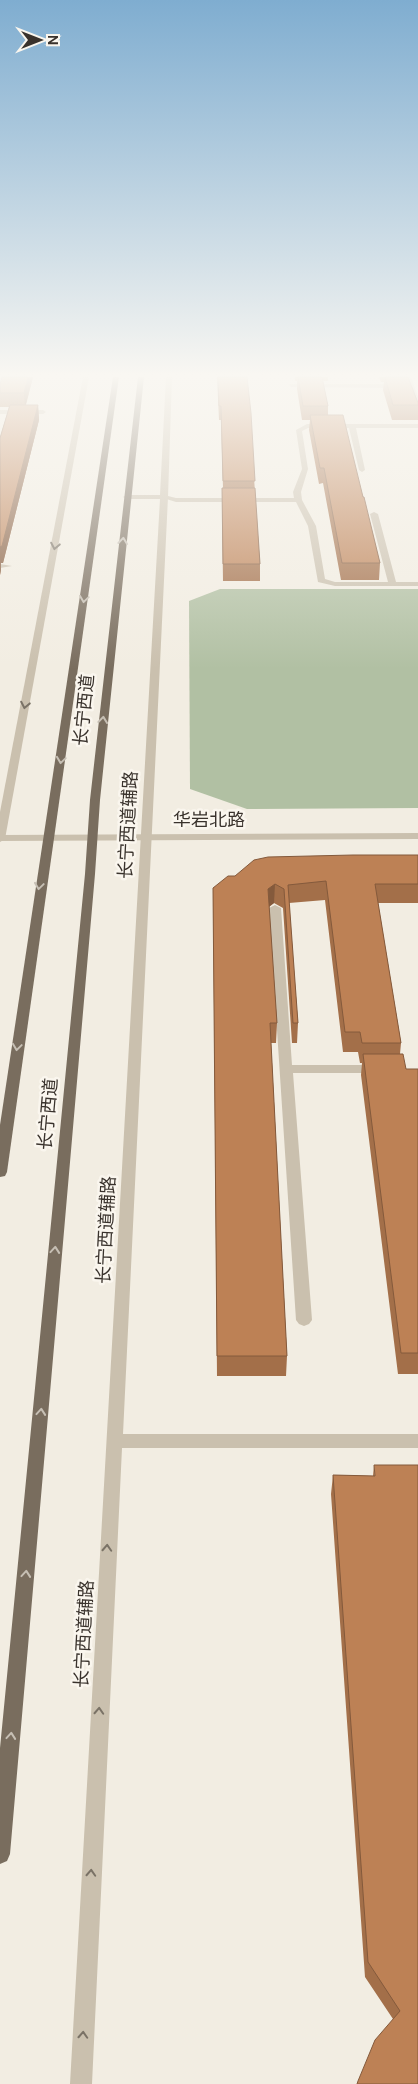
<svg xmlns="http://www.w3.org/2000/svg" width="418" height="2084" font-family="'DM Sans','Noto Sans SC',sans-serif">
  <rect width="100%" height="100%" fill="#f2ede2"/>
  <path fill="#b1c0a3" d="M220,589H418V808L247,809L190,789L189,601Z"/>
  <g fill="none" stroke-linecap="round" stroke-linejoin="round">
    <g fill="#cac0ae" fill-rule="evenodd">
      <path d="M405,377H411L418,397V407L415,405Z"/>
      <path d="M289,384H399L402,386L399,388L291,387Z"/>
      <path d="M307,424H418V428H356L365,470L362,472L359,470L349,428H308L302,431L308,469L301,492L302,500L316,526L325,579L335,582H388L370,514L374,512L378,514L396,582H418V586H335L318,582L308,526L296,502H176L160,497L164,495L176,498H294L293,492L302,469L296,430Z"/>
      <path d="M275,905L281,908L292,1065H378L384,1069L378,1073H293L312,1320L309,1324L304,1326L299,1324L296,1320L269,908Z"/>
    </g>
    <g fill="#cac0ae" fill-rule="evenodd">
      <path d="M83,377H89L5,839L0,842V812Z"/>
      <path d="M166,377H172L168,497L123,1434H418V1448H122L92,2084H70L160,499H127L123,497L127,495H160Z"/>
      <path d="M0,410H43L46,412L43,414H0Z"/>
      <path d="M0,564L12,566L0,568Z"/>
    </g>
    <path fill="#cac0ae" fill-rule="evenodd" d="M418,833V839L0,841V835Z"/>
    <g fill="#796d5e" fill-rule="evenodd">
      <path d="M113,377H119L7,1172L5,1176L0,1177V1125Z"/>
      <path d="M138,377H144L100,800L95,874L10,1854L7,1861L0,1864V1748L85,874L90,800Z"/>
    </g>
  </g>
  <g fill="#a36f49">
    <path d="M33,377L26,405H38L39,420L3,563H1V570L0,575V438L9,407H0V384Z"/>
    <path d="M217,377H247L260,564V581H223L222,504V488H223L221,420H219Z"/>
    <path d="M295,377H328V381H323L328,406V415L363,497L380,563L379,580H341L323,483L319,484L309,430L310,420H302L297,389V381H295Z"/>
    <path d="M379,377H408L418,403V420H392L383,390L384,382H381Z"/>
    <path d="M418,855V903H378L401,1043L400,1054L406,1069H418V1374H398L361,1075L362,1063H360L358,1052H343L325,900L289,903L298,1023L297,1043H292L283,908L274,903L269,907L277,1023L276,1043H271L287,1356L286,1376H217L213,888L235,876Z"/>
    <path d="M374,1465L418,2084L393,2019L365,1977L331,1494L333,1475L373,1476Z"/>
  </g>
  <g fill="#845a3c">
    <path d="M28,377H33L25,407L24,393Z"/>
    <path d="M38,405L39,420L3,563H1V570L0,575V547Z"/>
    <path d="M275,884L274,903L267,908L268,889Z"/>
  </g>
  <g fill="#bd8155" stroke="#845a3c">
    <path d="M2,377H28L24,393H0V384Z"/>
    <path d="M218,377H247L251,413L255,481H223L221,406H219Z"/>
    <path d="M298,377H322L328,406H303Z"/>
    <path d="M385,377H408L418,403V405H393Z"/>
    <path d="M10,405H38L2,546L0,547V438Z"/>
    <path d="M310,415H343L363,497H364L380,563H342L324,468H320Z"/>
    <path d="M222,488H255L260,564H223Z"/>
    <path d="M353,855H418V884H375L401,1043H362L360,1032H345L326,881L288,885L298,1023H293L284,889L275,884L268,889L277,1023H270L287,1356H217L213,888L228,876H235L254,860L268,857Z"/>
    <path d="M363,1054H403L406,1069H418V1353H401Z"/>
    <path d="M374,1465H418V2084H357L358,2081L375,2040L400,2011L368,1962L333,1475L375,1476Z"/>
  </g>
  <defs><path id="oneway-chevron" d="M-2-3.5L2.5 0L-2 3.5" fill="none" stroke-width="1.6" stroke-linecap="round" stroke-linejoin="round" transform="scale(1.25)"/></defs>
  <g stroke="#c6bfb4">
    <use href="#oneway-chevron" transform="translate(123 541) rotate(-84)"/>
    <use href="#oneway-chevron" transform="translate(84 599) rotate(98)"/>
    <use href="#oneway-chevron" transform="translate(103 720) rotate(-84)"/>
    <use href="#oneway-chevron" transform="translate(61 760) rotate(98)"/>
    <use href="#oneway-chevron" transform="translate(39 886) rotate(98)"/>
    <use href="#oneway-chevron" transform="translate(17 1047) rotate(98)"/>
    <use href="#oneway-chevron" transform="translate(55 1250) rotate(-85)"/>
    <use href="#oneway-chevron" transform="translate(41 1412) rotate(-85)"/>
    <use href="#oneway-chevron" transform="translate(26 1574) rotate(-85)"/>
    <use href="#oneway-chevron" transform="translate(11 1736) rotate(-85)"/>
  </g>
  <g stroke="#7a7266">
    <use href="#oneway-chevron" transform="translate(55 546) rotate(101)"/>
    <use href="#oneway-chevron" transform="translate(25 705) rotate(101)"/>
    <use href="#oneway-chevron" transform="translate(107 1548) rotate(-87)"/>
    <use href="#oneway-chevron" transform="translate(99 1711) rotate(-87)"/>
    <use href="#oneway-chevron" transform="translate(91 1873) rotate(-87)"/>
    <use href="#oneway-chevron" transform="translate(83 2035) rotate(-87)"/>
  </g>
  <linearGradient id="sky" x2="0" y2="1"><stop stop-color="#7fadd0"/><stop offset="0.56" stop-color="#f9f7f2"/><stop offset="1" stop-color="#f9f7f2" stop-opacity="0"/></linearGradient>
  <rect width="418" height="669" fill="url(#sky)"/>
  <g text-anchor="middle" stroke-width="5" stroke-linejoin="round" paint-order="stroke">
    <g font-size="18" fill="#39322c" stroke="#faf6ee">
      <text transform="translate(84 710) rotate(-84)" y="6">长宁西道</text>
      <text x="209" y="826">华岩北路</text>
      <text transform="translate(128 825) rotate(-87)" y="6">长宁西道辅路</text>
      <text transform="translate(48 1114) rotate(-85)" y="6">长宁西道</text>
      <text transform="translate(106 1230) rotate(-87)" y="6">长宁西道辅路</text>
      <text transform="translate(84 1634) rotate(-87)" y="6">长宁西道辅路</text>
    </g>
  </g>
  <g transform="translate(40 40) rotate(90)" stroke="#faf6ee" stroke-width="4" paint-order="stroke">
  <path d="M0-4L9 19L0 12L-9 19Z" fill="#39322c"/>
  <text y="-8" font-size="14" font-weight="bold" text-anchor="middle" fill="#39322c">N</text>
  </g>
</svg>
